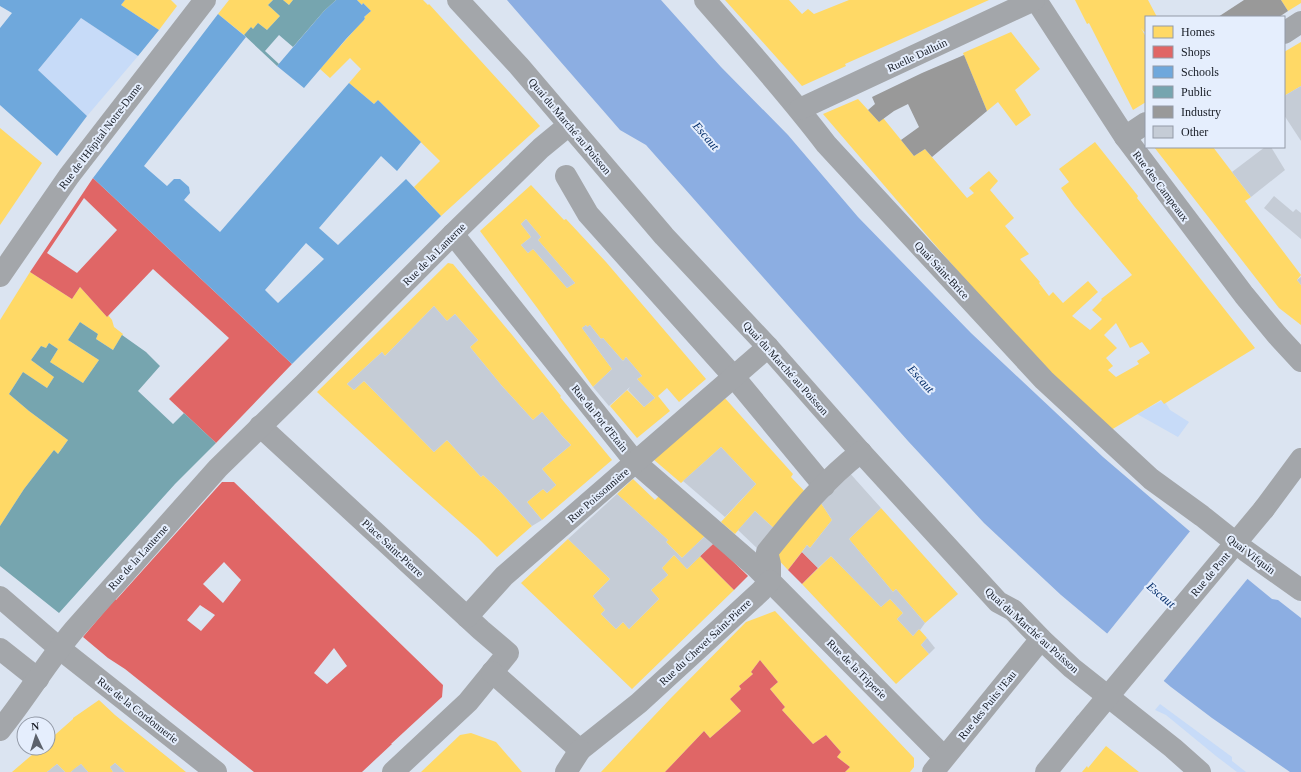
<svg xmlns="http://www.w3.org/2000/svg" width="1301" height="772" font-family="'Times New Roman',serif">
  <rect width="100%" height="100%" fill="#dbe4f1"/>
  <g fill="#c7dbf8">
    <path d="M81,18L138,56L87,116L38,70Z"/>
    <path d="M1161,401L1165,402L1170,410L1189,422L1178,437L1137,414Z"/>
    <path d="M1160,704L1232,757V761L1246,772H1237L1216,756L1166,715L1155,710Z"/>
  </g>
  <path fill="#8caee2" d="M507,0H661L721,67L788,135L858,217L971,333L1103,457L1200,540L1272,599L1278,600L1301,618V772H1290L1212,718L1171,687L1061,595L984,523L908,441L646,145L620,130Z"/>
  <path fill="#dbe4f1" d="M1191,530L1249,577L1162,683L1106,635Z"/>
  <g fill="#ffd966" fill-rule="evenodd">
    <path d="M125,0H171L177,6L159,30L121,5Z"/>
    <path d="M229,0H273L268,5L280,16L267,30L258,23L253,29L251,27L244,35L218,14Z"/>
    <path d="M283,0H293L289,5Z"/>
    <path d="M357,0H423L428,5L429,4L540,126L441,216L414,187L440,161L378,100L374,104L349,83L361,69L350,58L330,78L320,69L358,26L364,20L365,18L364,17L371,11L363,3L362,5Z"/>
    <path d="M725,0H789L802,14L808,9L814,14L849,0H989L845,64L846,66L802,86Z"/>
    <path d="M1075,0H1148L1157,17H1146V31L1144,32L1141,28L1146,37V102L1133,110L1089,23L1087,24Z"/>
    <path d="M1281,0H1301V3L1288,11Z"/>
    <path d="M1011,32L1040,69L1015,90L1031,115L1016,126L998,102L987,111L963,53Z"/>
    <path d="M1301,42V86L1284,96V52Z"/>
    <path d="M858,99L879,122L883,118L884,119L914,156L925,149L967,198L974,193L969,188L989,171L998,181L990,190L1014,218L1005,226L1029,254L1020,259L1040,282L1039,283L1049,296L1053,292L1063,303L1088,281L1098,292L1072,316L1090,330L1102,319L1092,310L1102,300L1101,299L1132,275L1074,206L1061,188L1069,182L1059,169L1095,142L1138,196L1137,198L1255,348L1164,404L1161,400L1111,430L1021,344L930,239L823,114ZM1116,323L1130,348L1142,342L1150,353L1137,361L1139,364L1116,377L1108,370L1113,366L1106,358L1117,348L1104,335Z"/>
    <path d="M0,128L42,163L0,225Z"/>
    <path d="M1154,147H1213L1251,197L1245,201L1301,275L1297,280L1301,285V325L1279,308Z"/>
    <path d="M531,185L564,220L566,219L606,262L706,379L679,402L667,388L658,396L670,411L637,438L610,406L627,390L644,407L655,398L638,380L637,379L642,376L626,357L623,361L603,338L601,339L590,325L587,327L586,325L582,328L612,369L593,387L538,309L480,231ZM526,219L541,237L538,240L575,283L567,288L533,249L528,253L521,245L531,237L521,224Z"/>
    <path d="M448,263L453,264L513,336L561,396L560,397L612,460L542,520L527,502L543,489L547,493L556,485L542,469L571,445L563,437L542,412L533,420L502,386L470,347L478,340L455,314L447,321L434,306L385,356L382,352L347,384L354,390L364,381L434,452L447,440L481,477L483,475L498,489L532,526L497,557L478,538L409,477L317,392Z"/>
    <path d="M30,272L72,299L80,287L107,317L108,315L112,320L114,327L123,334L113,350L96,339L98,334L80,322L68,340L99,360L83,383L50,362L58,349L49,343L46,348L41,346L31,360L54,377L47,388L23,372L9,394L29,411L68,440L58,454L54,450L24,489L0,526V320Z"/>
    <path d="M724,397L793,474L791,477L808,495L778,532L755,511L735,534L721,522L756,484L721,447L681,483L653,459Z"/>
    <path d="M633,479L655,500L663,492L707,534L682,558L666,542L668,540L617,494Z"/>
    <path d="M817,497L832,520L810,548L807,545L788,570L772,553Z"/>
    <path d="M881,508L958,594L925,623L896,589L893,592L849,539Z"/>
    <path d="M568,539L610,579L593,596L605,610L601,614L616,629L623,622L629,629L659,599L651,590L668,575L662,568L674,555L687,569L700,556L734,590L632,689L521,583Z"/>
    <path d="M831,556L881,607L890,599L903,613L897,619L913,636L919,629L927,638L921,645L929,654L896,684L802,584Z"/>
    <path d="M775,611L914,758V767L910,772H845L850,767L837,757L841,752L826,735L813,744L782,710L785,707L770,689L778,682L760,660L751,672L753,674L739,686L741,689L730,699L741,711L710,738L704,731L665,772H601L670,699L746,622Z"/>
    <path d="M99,700L115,715L186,772H125L115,763L110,767L113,772H88L81,764L71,772H65L57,764L47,772H12L40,748H48V741L73,719V718Z"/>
    <path d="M471,733L496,742L522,772H421L460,735Z"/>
    <path d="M1106,746L1139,772H1082L1087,766L1088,768Z"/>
  </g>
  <g fill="#e06666" fill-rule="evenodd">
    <path d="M93,178L292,364L216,443L169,399L229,338L153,269L107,317L80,287L72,299L30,272ZM84,198L117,230L77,273L47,253Z"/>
    <path d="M222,482H234L443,685L442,697L391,744H392L362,772H254L125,669L108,658L83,637L115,599L116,600ZM224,562L241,580L223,603L203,584ZM200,605L215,615L201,631L187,620ZM334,648L347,666L327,684L314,673Z"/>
    <path d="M714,543L748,576L734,590L700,556Z"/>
    <path d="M802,552L818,568L802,584L788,570Z"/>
    <path d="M760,660L778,682L770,689L785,707L782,710L813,744L826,735L841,752L837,757L850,767L845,772H665L704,731L710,738L741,711L730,699L741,689L739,686L753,674L751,672Z"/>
  </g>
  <g fill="#6fa8dc" fill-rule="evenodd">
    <path d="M0,0H125L121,5L159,30L138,56L81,18L38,70L87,116L57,156L0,105V28L12,13L0,6Z"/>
    <path d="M336,0H357L362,5L363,3L371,11L364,17L365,18L364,20L346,39L304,88L277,66L324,11Z"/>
    <path d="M218,14L246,37L144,166L167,186L174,179H180L189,187L190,193L184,200L220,232L349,83L374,104L378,100L421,142L397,171L381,156L319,228L338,245L406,179L441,216L292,364L93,178ZM306,243L324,259L278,303L265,290Z"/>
  </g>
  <g fill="#76a5af">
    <path d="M273,0H283L289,5L293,0H336L324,11L293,47L279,35L265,51L279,64L277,66L244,35L251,27L253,29L258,23L267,30L280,16L268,5Z"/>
    <path d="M80,322L98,334L96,339L113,350L122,335L146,352L160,366L138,391L173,424L184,413L216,443L175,484L59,613L0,566V526L24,489L54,450L58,454L68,440L29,411L9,394L23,372L47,388L54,377L31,360L41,346L46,348L49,343L58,349L50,362L83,383L99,360L68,340Z"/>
  </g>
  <g fill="#999">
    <path d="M1244,0H1281L1288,11L1279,17H1218Z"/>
    <path d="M964,55L987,111L932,157L925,149L914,156L901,140L919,127L908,104L894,111L879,122L868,110L875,104L872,97L922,73Z"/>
  </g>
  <g fill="#c5ccd6">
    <path d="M1301,86V141L1284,115V96Z"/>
    <path d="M1265,147H1271L1285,170L1251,197L1232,172Z"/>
    <path d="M1274,196L1293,212L1296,209L1301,213V239L1264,208Z"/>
    <path d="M526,219L541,237L538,240L575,283L567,288L533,249L528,253L521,245L531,237L521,224Z"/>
    <path d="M1301,277V285L1297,280Z"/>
    <path d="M434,306L447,321L455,314L478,340L470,347L502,386L533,420L542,412L563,437L571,445L542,469L556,485L547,493L543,489L527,502L542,520L532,526L498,489L483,475L481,477L447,440L434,452L364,381L354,390L347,384L382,352L385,356Z"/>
    <path d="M586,325L587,327L590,325L601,339L603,338L623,361L626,357L642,376L637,379L638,380L655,398L644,407L628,390L630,387L609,406L593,387L612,369L582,328Z"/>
    <path d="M721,447L756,484L725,517L683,481Z"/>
    <path d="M847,470L881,508L849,539L893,592L896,589L925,623L920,630L919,629L913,636L897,619L903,613L890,599L881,607L831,556L818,568L802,552L807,545L810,548L832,520L817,497Z"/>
    <path d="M617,494L668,540L666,542L682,558L707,534L716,541L687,569L674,555L673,556L662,568L668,575L651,590L659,599L629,629L623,622L616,629L601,614L605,610L593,596L610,579L568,539Z"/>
    <path d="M755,511L778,532L762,553L738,530Z"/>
    <path d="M927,638L935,648L929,654L921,645Z"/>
    <path d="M115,763L125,772H113L110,767Z"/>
    <path d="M57,764L65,772H47Z"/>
    <path d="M81,764L88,772H71L74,769Z"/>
  </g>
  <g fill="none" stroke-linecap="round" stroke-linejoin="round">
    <g stroke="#a3a6aa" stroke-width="22">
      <path d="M458,0L519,66L664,236L768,347L858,449L998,602L1013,610L1041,639L1072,668L1173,748L1200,772"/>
      <path d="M705,0C746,47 788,94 826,144L1044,380L1151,479L1202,516L1246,551L1301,590"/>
      <path d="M1036,0L1125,137L1244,295L1277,335L1301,361"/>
      <path d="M1284,33L1301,22"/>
      <path d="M800,109L1034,0"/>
      <path d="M1125,137L1146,123"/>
      <path d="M566,176L588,214L734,377L824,486"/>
      <path d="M453,234L636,463L757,568L944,757"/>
      <path d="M0,276L69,176L205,0"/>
      <path d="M260,426L481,630L508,653L468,702L393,772"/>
      <path d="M1264,509L1301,459"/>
      <path d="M770,581V564L767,552C796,516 824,480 861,452"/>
      <path d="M0,597L59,648L216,772"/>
      <path d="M467,617L504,576L768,347"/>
      <path d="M0,649L38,679"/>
      <path d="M492,672L580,750L639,703L761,591L770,581"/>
      <path d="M0,730C26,698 47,662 74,630L218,468L304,384L453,234L541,148L569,125"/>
      <path d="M566,772L580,750"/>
      <path d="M933,772L1041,639"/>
      <path d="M1046,772L1085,724"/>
    </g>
    <path stroke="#a3a6aa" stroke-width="22" d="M1085,724L1264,509"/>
  </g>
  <g text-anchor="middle" stroke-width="4" stroke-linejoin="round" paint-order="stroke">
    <g font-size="11" fill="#171c25" stroke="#e5eefd">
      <text transform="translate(917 55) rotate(-25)" y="4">Ruelle Dalluin</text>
      <text transform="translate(570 126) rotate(50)" y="4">Quai du Marché au Poisson</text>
      <text transform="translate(100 136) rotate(-53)" y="4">Rue de l'Hôpital Notre-Dame</text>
      <text transform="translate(1161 186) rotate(53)" y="4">Rue des Campeaux</text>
      <text transform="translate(434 254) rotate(-45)" y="4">Rue de la Lanterne</text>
      <text transform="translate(942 270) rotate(47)" y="4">Quai Saint-Brice</text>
      <text transform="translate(786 368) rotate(48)" y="4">Quai du Marché au Poisson</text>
      <text transform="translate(600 418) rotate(51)" y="4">Rue du Pot d'Etain</text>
      <text transform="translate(598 495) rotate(-41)" y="4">Rue Poissonnière</text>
      <text transform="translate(393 548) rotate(43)" y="4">Place Saint-Pierre</text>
      <text transform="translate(1251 554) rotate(37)" y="4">Quai Vifquin</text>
      <text transform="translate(138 557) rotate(-48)" y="4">Rue de la Lanterne</text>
      <text transform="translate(1210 574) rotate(-50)" y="4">Rue de Pont</text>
      <text transform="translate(1032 630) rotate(42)" y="4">Quai du Marché au Poisson</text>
      <text transform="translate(705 642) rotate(-43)" y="4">Rue du Chevet Saint-Pierre</text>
      <text transform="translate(857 669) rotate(45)" y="4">Rue de la Triperie</text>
      <text transform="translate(987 705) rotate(-51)" y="4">Rue des Puits l'Eau</text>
      <text transform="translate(138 710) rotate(38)" y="4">Rue de la Cordonnerie</text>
    </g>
    <g font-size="12" font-style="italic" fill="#022c69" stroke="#e5eefd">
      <text transform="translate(706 136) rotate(49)" y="4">Escaut</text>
      <text transform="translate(921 379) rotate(48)" y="4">Escaut</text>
      <text transform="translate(1161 595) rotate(40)" y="4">Escaut</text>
    </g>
  </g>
  <rect x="1145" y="16" width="140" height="132" fill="#e5eefd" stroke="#939aa7"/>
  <rect x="1153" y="26" width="20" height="12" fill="#ffd966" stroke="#939aa7"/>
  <text x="1181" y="36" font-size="12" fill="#171c25">Homes</text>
  <rect x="1153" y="46" width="20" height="12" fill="#e06666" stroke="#939aa7"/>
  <text x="1181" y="56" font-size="12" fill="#171c25">Shops</text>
  <rect x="1153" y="66" width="20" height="12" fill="#6fa8dc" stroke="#939aa7"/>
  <text x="1181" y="76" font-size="12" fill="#171c25">Schools</text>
  <rect x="1153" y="86" width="20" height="12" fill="#76a5af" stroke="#939aa7"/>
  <text x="1181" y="96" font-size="12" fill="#171c25">Public</text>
  <rect x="1153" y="106" width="20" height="12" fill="#999999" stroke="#939aa7"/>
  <text x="1181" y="116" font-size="12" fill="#171c25">Industry</text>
  <rect x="1153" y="126" width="20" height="12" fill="#c5ccd6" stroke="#939aa7"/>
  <text x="1181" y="136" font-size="12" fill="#171c25">Other</text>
  <g transform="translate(36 736) rotate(356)"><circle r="19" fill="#e5eefd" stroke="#939aa7"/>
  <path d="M0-3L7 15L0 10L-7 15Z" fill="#5c626c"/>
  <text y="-6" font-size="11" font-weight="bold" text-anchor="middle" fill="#171c25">N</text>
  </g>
</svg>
